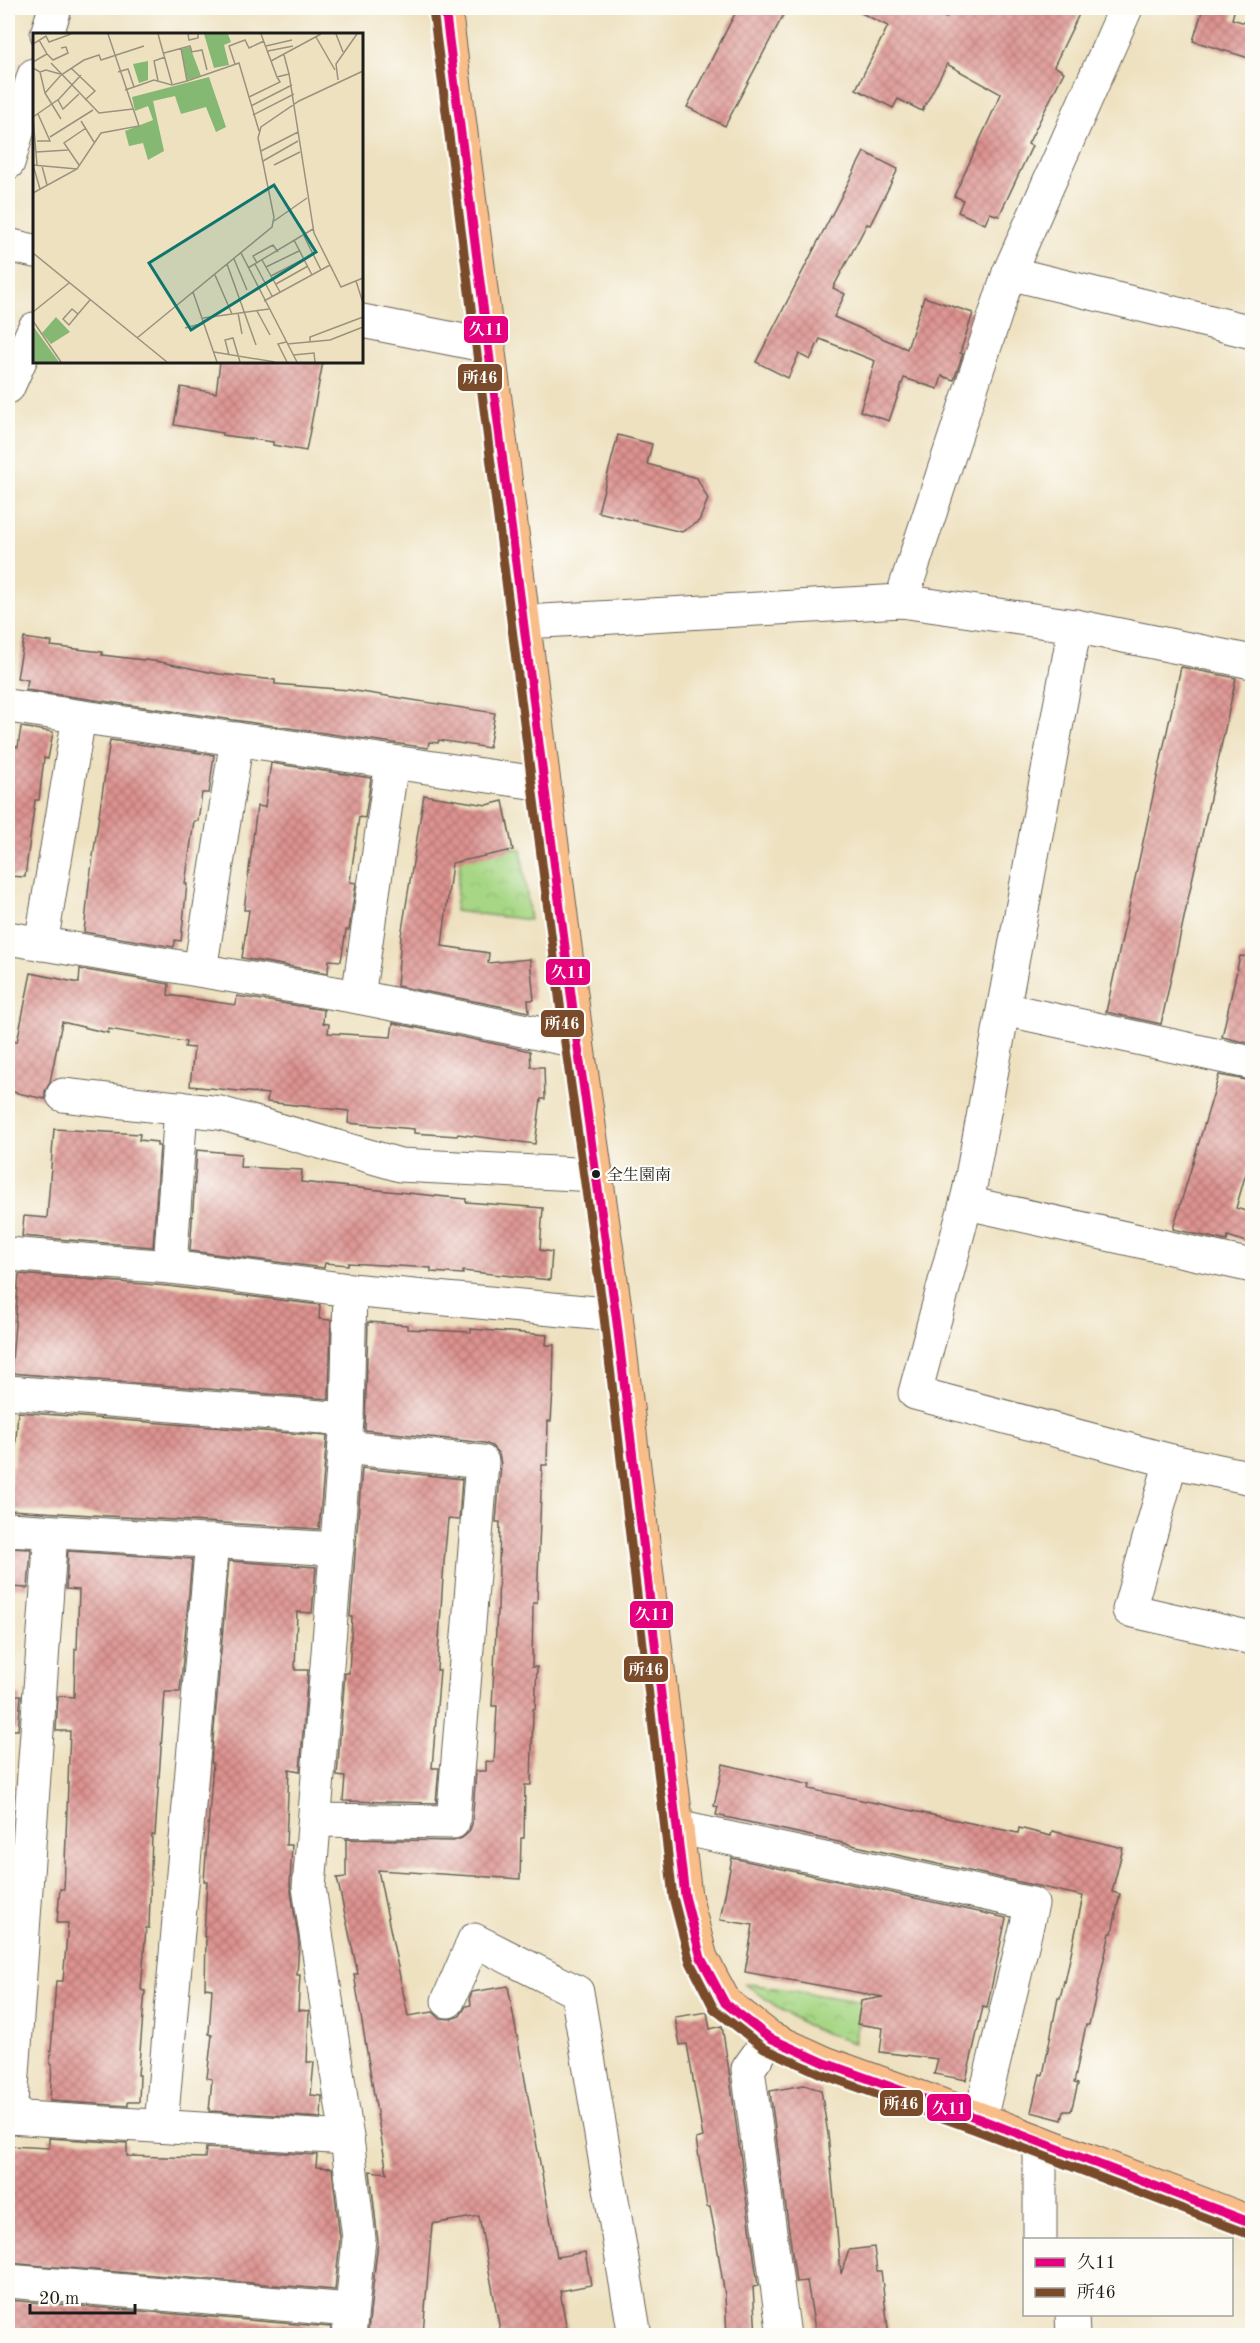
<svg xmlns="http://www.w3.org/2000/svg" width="1260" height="2343" font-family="'Old Standard TT','Noto Serif JP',serif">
  <defs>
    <pattern id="park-crowns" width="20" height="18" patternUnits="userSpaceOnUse" patternTransform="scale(1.5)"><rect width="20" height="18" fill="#a7d785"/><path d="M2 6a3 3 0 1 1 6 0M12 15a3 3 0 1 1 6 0" fill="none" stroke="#8fb872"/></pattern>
    <pattern id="building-cross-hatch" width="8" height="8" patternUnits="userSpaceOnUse" patternTransform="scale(1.5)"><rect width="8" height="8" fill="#dd9390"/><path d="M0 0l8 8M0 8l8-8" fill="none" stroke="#b27775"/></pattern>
  </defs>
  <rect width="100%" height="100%" fill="#fdfcf7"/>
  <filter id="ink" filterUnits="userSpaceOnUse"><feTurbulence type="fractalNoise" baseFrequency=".0167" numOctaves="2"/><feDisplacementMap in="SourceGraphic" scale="12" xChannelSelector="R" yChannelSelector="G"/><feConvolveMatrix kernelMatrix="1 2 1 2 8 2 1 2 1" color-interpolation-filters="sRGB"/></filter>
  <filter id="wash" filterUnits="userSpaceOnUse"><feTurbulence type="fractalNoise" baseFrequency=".008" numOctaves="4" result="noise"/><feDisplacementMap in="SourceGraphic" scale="24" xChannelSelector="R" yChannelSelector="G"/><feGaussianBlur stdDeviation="1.35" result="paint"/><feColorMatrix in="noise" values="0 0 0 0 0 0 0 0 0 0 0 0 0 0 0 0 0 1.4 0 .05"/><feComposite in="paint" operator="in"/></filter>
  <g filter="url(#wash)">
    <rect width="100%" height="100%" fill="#eee1c0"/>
    <g fill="url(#park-crowns)" stroke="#627a50" stroke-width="1.5">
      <path d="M462,844L521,849L530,920L455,911Z"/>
      <path d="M744,1983L863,2002L854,2043L813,2029L780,2009Z"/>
    </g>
    <g id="blocks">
      <g fill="url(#building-cross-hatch)">
        <path d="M738,8H787L725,126L687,107Z"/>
        <path d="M851,8H925L946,18L952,8H1082L1054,66L1064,72L1028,144L1032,146L999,216L990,213L985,224L958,212L963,200L954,196L1001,94L947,64L922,111L898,99L893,108L856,89L888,26Z"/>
        <path d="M1203,8H1235L1232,19L1252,25V59L1193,41Z"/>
        <path d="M864,152L898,169L870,225L867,224L833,288L845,294L834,317L907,349L924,297L973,313L960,353L963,354L954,380L942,376L938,389L904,378L889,421L860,411L875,361L820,339L810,360L799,354L788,378L756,362Z"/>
        <path d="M220,362H323L306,451L273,445V442L222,435V433L174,425L181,387L216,393Z"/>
        <path d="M618,435L652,444L647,464L697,478L708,499L699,521L682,532L598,512Z"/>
        <path d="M24,638L52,642L51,646L102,652V655L161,662L219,674L275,680V684L349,690L495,713L489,748L439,740L438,743L429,742L428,748L26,690L28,680L17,678Z"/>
        <path d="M1181,667L1236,678L1161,1024L1106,1012Z"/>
        <path d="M21,727L53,732L48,759L44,758L39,800H35L25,877L8,876V769L12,746L18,747Z"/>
        <path d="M110,740L214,755L209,793H202L198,821H194L185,884H187L181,941L175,940L174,947L84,932L89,884Z"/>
        <path d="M271,763L371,778L365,818L359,817L350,882L356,883L349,930H346L341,961L329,960L328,973L242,958L249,910H244L257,806L265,807Z"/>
        <path d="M424,795L487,805L503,801L513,850L452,863L442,946L489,953L488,963L530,959L534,1000H528L529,1012L397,986L401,936Z"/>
        <path d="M1240,956L1252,957V1044L1222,1037Z"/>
        <path d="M80,969L169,984L168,995L236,1005L237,996L324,1010L323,1023L329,1024L328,1033L391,1037L393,1023L530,1051L531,1067H544L545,1099H541L535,1144L458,1134L457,1136L414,1133V1129L348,1123L349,1111L267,1102L268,1094L190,1086L194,1048L185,1047L186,1042L109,1029L108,1033L62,1022L50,1082L45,1092V1099L8,1091V1040L17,1042L31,973L79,983Z"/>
        <path d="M1219,1075L1252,1081V1152L1236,1208L1252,1213V1244L1228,1236L1227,1241L1173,1229Z"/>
        <path d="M54,1129L140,1134L139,1140L157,1142V1146H160L153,1247L22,1236L24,1216L47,1218Z"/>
        <path d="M197,1150L241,1154L240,1167L302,1170L301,1182L466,1199V1202L543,1208L540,1250L552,1252L550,1280L463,1271V1274L431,1272V1268L348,1263V1265L325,1263L324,1268L190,1251Z"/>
        <path d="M19,1274L168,1286L320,1305L319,1319L331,1320L329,1399L11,1373Z"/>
        <path d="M368,1322L407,1325V1329L471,1332V1329L547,1335L546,1345H554L553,1390L551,1421H548L547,1465H542L537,1603H533L532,1667H537L535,1709H533L531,1785H525L524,1838H521L520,1879L378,1870L408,2016L433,2012L440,2018L451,2019L460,2016L466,2006L471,2005L470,1997L472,1992L508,1986L557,2257L585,2252L591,2285L560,2291L568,2336H501L479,2216L432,2224L423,2334L368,2331L378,2241L370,2171L387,2173L354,1974H358L337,1878L346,1877V1839L453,1841L462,1838L469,1832L472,1824L476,1771H486V1761L494,1762L497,1706H492L497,1610H498L500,1522H496L501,1464L499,1454L492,1446L485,1443L365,1430Z"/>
        <path d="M18,1412L327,1436L319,1529L10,1510L11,1466H14Z"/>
        <path d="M362,1468L462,1479L459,1520L448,1519L444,1562L437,1670H440L432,1768H439L436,1803L343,1801L345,1777L337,1776L345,1673H349L352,1617H350Z"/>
        <path d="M8,1548L31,1549L28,1588L8,1587Z"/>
        <path d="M68,1551L192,1559L180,1692H165L155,1835H152L149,1928H146L141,1990L145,1991L138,2075H140L139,2102H128V2106L50,2101L52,2064H50L56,1981H63L68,1923H57L60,1889H64L70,1731H56L58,1696L74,1697L75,1649H77L79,1590L66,1589Z"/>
        <path d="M229,1561L316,1567L312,1613L297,1612L295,1670H308L300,1771L289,1769L286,1845H292L290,1885L299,1943L297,1975H300L298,2010L309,2011L307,2062H314L311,2095L322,2096L321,2118L209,2111L212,2079L207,2078L212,2035L209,2034L212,1989L205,1988L206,1937H204L207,1881H204L213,1763H211Z"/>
        <path d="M8,1695H21L18,1730H8Z"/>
        <path d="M723,1764L810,1785L809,1789L1018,1833L1019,1828L1051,1836L1052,1831L1123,1848L1112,1892L1120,1894L1112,1933H1110L1089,2025H1086L1074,2083L1078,2084L1071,2111H1064L1062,2120L1031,2112L1040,2074L1043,2075L1058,1998H1060L1064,1981L1065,1982L1083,1896L716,1815L718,1807L714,1806Z"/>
        <path d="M732,1858L1006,1918L987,2008L983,2007L966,2080L934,2074L938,2059L880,2052L883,2028L857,2024L861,2001L883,1997L745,1972L753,1925L720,1920Z"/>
        <path d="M707,2012L710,2029L722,2026L729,2071L758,2286L753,2287L756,2336H727L725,2296L715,2233L710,2207H707L696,2139L703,2137L687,2044L680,2045L675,2017Z"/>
        <path d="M804,2085L821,2090L828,2134L841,2274L849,2250L874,2247L877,2271H881L889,2336H816L807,2281L796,2282L770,2091Z"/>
        <path d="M49,2138L127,2143V2156L205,2158L206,2148L317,2155L316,2167L332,2168L340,2239L335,2290L8,2263V2174L10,2146L49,2148Z"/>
        <path d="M8,2300L331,2327L330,2336H8Z"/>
      </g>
    </g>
  </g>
  <g filter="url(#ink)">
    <use href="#blocks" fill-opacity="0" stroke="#666155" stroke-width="1.5"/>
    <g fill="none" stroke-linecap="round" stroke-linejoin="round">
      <g stroke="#666155" stroke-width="35">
        <g id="minor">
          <path d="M47,34L55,8"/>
          <path d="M8,163L34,75"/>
          <path d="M8,245L34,251"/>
          <path d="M1009,273L1252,332"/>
          <path d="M362,321L489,346"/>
          <path d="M8,387L34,329"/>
          <path d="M901,601L1009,273L1126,8"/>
          <path d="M525,622L901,601L1075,626L1252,662"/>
          <path d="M1075,626L967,1203L1252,1266"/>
          <path d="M8,706L544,784"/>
          <path d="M8,938L358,997L577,1041"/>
          <path d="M41,944L79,717"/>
          <path d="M200,970L237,739"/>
          <path d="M358,997L392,762"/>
          <path d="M1004,1009L1252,1063"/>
          <path d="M63,1095L220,1113L400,1165L596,1175"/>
          <path d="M969,1192L915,1393L1171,1461L1252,1478"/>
          <path d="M8,1254L170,1267L350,1290L616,1315"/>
          <path d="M170,1267L181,1108"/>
          <path d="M8,1392L347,1419"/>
          <path d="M1171,1461L1129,1610L1252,1638"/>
          <path d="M8,1529L337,1549"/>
          <path d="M315,1820L453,1822L482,1462L345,1447"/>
          <path d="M677,1827L1032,1904L980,2119"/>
          <path d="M448,2001L474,1940L577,1992L635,2336"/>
          <path d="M770,2038L748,2069L784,2336"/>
          <path d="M8,2117L347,2138"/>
          <path d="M10,2117L51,1532"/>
          <path d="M161,2126L212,1541"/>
          <path d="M1040,2142V2240"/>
          <path d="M8,2281L350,2310"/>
          <path d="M1072,2314L1073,2336"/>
          <path d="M349,2336L359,2239L347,2138L309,1887L347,1419L350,1290"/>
        </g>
      </g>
      <g stroke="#666155" stroke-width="35">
        <path id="major" d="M445,8L577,1041L616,1315L685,1896L701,1958L725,2003L770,2038L825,2063L980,2119L1252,2223"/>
      </g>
      <use href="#minor" stroke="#fff" stroke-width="33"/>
      <use href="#major" stroke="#f8bd89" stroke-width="33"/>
      <g stroke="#fdfcf7" stroke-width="14">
        <path id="bus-1" d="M445,8L577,1041L616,1315L685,1896L701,1958L725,2003L770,2038L825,2063L980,2119L1252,2223"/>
      </g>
      <g stroke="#fdfcf7" stroke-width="14">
        <path id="bus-2" d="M433,10L565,1043L604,1317L673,1897L690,1962L714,2009L764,2048L821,2074L976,2130L1248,2234"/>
      </g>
      <use href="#bus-1" stroke="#e5007d" stroke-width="9"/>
      <use href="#bus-2" stroke="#7a4b2a" stroke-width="9"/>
    </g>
  </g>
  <circle fill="#1c1c1c" stroke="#fdfcf7" stroke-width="2" cx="596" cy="1174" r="5"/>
  <g text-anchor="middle" stroke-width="4.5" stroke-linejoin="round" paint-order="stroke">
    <g font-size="16" fill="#1c1c1c" stroke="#fdfcf7" text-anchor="start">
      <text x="607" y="1180">全生園南</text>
    </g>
  </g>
  <g transform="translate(33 33)">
    <rect width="330" height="330" fill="#eee1c0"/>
    <path d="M171,1H195L198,9L191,12L196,32L181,35ZM157,14L168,43L154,47L148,16ZM115,28V47L106,50L100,31ZM176,44L193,94L183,99L173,74L148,81L142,63L120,68L131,118L115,127L110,110L96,113L92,98L120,87L115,73L102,78L99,64ZM23,284L37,299L18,311L9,300ZM0,293L8,304L26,329H0Z" fill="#85b872"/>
    <path fill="none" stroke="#9a927e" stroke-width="1.5" d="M125,1L139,51M155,1L156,7L165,5V1M228,1L244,44L256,41L281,200L308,254L330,245M303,1L310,19M283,4L302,37M0,11L13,3L16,9L38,1M233,13L259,7M148,15L154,48M235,18L260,13M131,20L157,13L159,19L169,17L174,37M14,21L20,27L35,20L33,14L28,15M251,22L256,41M238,28L288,1M0,29L14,21L6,7M18,30L66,80L100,76M202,31L196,13L212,7L216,15L231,8M0,35L7,39L12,60M38,35L62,58L52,67M7,39L13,37L27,41M85,39L95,36L101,54L92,57M305,47L303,31L324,1M125,48L121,28L132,24M101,54L121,47L139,52L154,48L206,30L226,98M216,64L247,49L244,44M25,67L30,76L46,61M218,73L259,52M220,82L261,61M0,84L26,66L48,42M0,84L4,132M28,86L12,60L28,42L51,27L66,22L68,27L111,13M48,88L61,109M17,104L60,77M4,108H17L5,81M228,118L265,99M3,119L35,117M230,128L265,108M0,132L44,136M0,132L7,156M46,132L31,110L53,95M241,132L267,119M9,133L14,152M0,160L44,136L68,100L106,93L75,1M241,188L274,165M270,201L288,237M261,207L279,242M0,220L134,329M208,220L264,329M201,226L214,257M229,227L247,259M224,230L220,223L240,212L245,219M194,231L223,312M222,231L239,263M233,234L266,218M215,235L280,196M182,242L199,281M238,243L271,226M323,248L330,270M243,251L275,233M160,259L184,329M231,268L297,232M224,278L237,302M0,279L36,250M205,280L209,301M45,281L36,292L30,286L39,276L45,281L57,267M170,285L236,276M0,288L28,329M152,295L171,290M104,305L239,194L241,184L225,105L228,94L266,68L330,38M253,309L245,311L254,329M277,309V304L330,284M254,311L297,307L330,294M181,319L242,329M196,322L192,307L200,305L207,329M260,322L281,320L282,329"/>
    <path fill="#0f766e" fill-opacity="0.15" stroke="#0f766e" stroke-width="3" d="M241,152L283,219L158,297L116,230Z"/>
    <rect width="330" height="330" fill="none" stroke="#1c1c1c" stroke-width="3"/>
  </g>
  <g stroke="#fdfcf7" stroke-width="2">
    <rect x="463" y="315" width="46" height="29" rx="6" fill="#e5007d"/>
    <rect x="457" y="363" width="46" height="29" rx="6" fill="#7a4b2a"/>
    <rect x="545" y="958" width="46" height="28" rx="6" fill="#e5007d"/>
    <rect x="540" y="1009" width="45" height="29" rx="6" fill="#7a4b2a"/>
    <rect x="629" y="1600" width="45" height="29" rx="6" fill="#e5007d"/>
    <rect x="623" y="1655" width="46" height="28" rx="6" fill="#7a4b2a"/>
    <rect x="879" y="2089" width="45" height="28" rx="6" fill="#7a4b2a"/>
    <rect x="926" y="2093" width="46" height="29" rx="6" fill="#e5007d"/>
  </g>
  <g font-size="16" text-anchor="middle" font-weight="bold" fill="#fff">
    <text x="486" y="335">久11</text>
    <text x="480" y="383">所46</text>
    <text x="568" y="978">久11</text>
    <text x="562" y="1029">所46</text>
    <text x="652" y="1620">久11</text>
    <text x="646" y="1675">所46</text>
    <text x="901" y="2109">所46</text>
    <text x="949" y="2114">久11</text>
  </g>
  <rect width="1260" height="2343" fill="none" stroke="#fdfcf7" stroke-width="30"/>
  <rect x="1023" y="2238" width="210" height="78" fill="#fdfcf7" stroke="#a3a29f" stroke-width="1.5"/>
  <rect x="1035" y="2258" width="30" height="9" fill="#e5007d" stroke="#a3a29f" stroke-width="1.5"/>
  <text x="1077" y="2268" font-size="18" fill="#1c1c1c">久11</text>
  <rect x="1035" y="2288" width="30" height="9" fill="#7a4b2a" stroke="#a3a29f" stroke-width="1.5"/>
  <text x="1077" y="2298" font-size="18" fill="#1c1c1c">所46</text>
  <path d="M30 2304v9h105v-9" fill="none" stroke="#1c1c1c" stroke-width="3"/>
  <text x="39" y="2304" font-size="18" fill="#1c1c1c" stroke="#fdfcf7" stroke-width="4.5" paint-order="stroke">20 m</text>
</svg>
